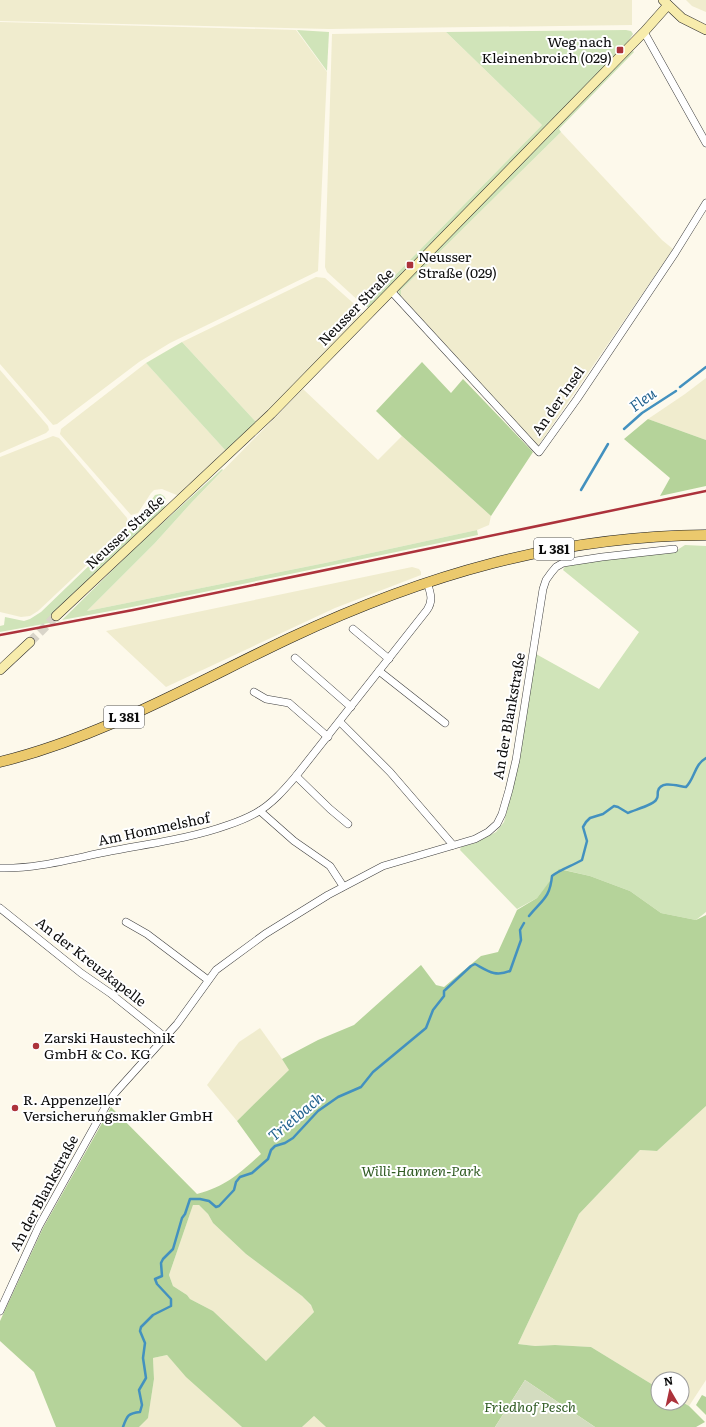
<svg xmlns="http://www.w3.org/2000/svg" width="706" height="1427" font-family="Literata,serif">
  <rect width="100%" height="100%" fill="#fdf9eb"/>
  <g fill="#f0ecce">
    <path d="M0,0H632V25L329,29L0,21Z"/>
    <path d="M686,0H706V12L692,6Z"/>
    <path d="M0,22L296,30L327,72L318,271L170,343L139,362L57,424L53,425L0,364Z"/>
    <path d="M446,32L542,125L365,306L362,304L327,272L325,267L332,34Z"/>
    <path d="M561,132L662,240L673,249L538,446L401,296V290Z"/>
    <path d="M316,277L325,278L361,310L362,314L325,355L257,423L182,342Z"/>
    <path d="M146,363L226,451L179,496L162,489L154,490L151,493L138,513L131,515L60,434L61,429Z"/>
    <path d="M0,370L48,426L49,430L46,433L0,453Z"/>
    <path d="M706,378V440L648,419L685,394Z"/>
    <path d="M303,389L378,460L402,436L491,516L489,525L477,530L325,563L87,611L155,543L192,502Z"/>
    <path d="M53,436L59,438L127,518L128,523L126,528L38,611L30,616L21,617L0,612V457Z"/>
    <path d="M412,567L419,569L421,572V575L335,608L166,687L106,631Z"/>
    <path d="M260,1028L290,1070L237,1121L207,1085L239,1042Z"/>
    <path d="M706,1106V1380L689,1406L682,1402V1379H658V1388L591,1347L555,1345L535,1346L518,1344L579,1214L640,1150L657,1151Z"/>
    <path d="M193,1205H199L208,1214L213,1223L246,1254L302,1296L313,1308L314,1312L266,1361L213,1311L190,1299L187,1295L173,1286L169,1275Z"/>
    <path d="M167,1355L187,1377L242,1427H139L148,1417L154,1379L153,1358Z"/>
    <path d="M314,1416L326,1427H302Z"/>
  </g>
  <g fill="#d0e4b9">
    <path d="M297,30L329,32L327,71Z"/>
    <path d="M626,30L631,31L633,34L625,46L621,45L615,52L617,54L369,308L365,306L542,125L446,32Z"/>
    <path d="M633,51L634,52L559,129L561,132L401,290V296L399,295L398,290L627,54L628,55Z"/>
    <path d="M182,342L257,423L226,451L146,363Z"/>
    <path d="M222,469L223,470L192,502L155,543L87,611L325,563L477,530L478,535L132,607L62,620L134,549Z"/>
    <path d="M160,494C167,496 167,502 164,508L79,589L50,618L60,621L0,632V626L4,625L5,617L24,621L30,619L41,612L96,559L132,528L155,495Z"/>
    <path d="M685,545L706,546V912L696,920L661,913L630,891L590,876L560,869L537,898L517,909L460,850L461,847L475,843L496,832L504,822L518,767L536,654L599,689L639,632L563,570L565,566L569,564L674,552Z"/>
  </g>
  <g fill="#b5d39a" fill-rule="evenodd">
    <path d="M422,362L451,393L463,379L533,452L491,516L402,436L376,411Z"/>
    <path d="M648,419L706,440V486L660,496L670,478L624,439Z"/>
    <path d="M559,869L590,876L630,891L661,913L696,920L706,915V1106L657,1151L640,1150L579,1214L518,1344L535,1346L555,1345L591,1347L658,1388V1403L682,1402L689,1406L705,1422L696,1427H595L525,1380L495,1427H326L314,1416L302,1427H242L186,1377L167,1355L153,1358L154,1379L148,1418L139,1427H56L34,1372L0,1341V1321L43,1228L111,1107L197,1194C228,1185 238,1174 261,1154L237,1121L289,1070L282,1059L318,1040L354,1025L421,965L436,985L444,987L481,956L498,952L517,910L537,898ZM193,1205H199L208,1214L213,1223L246,1254L302,1296L311,1305L314,1312L266,1361L213,1311L190,1299L187,1295L173,1286L169,1275Z"/>
    <path d="M702,1395L706,1397V1415L696,1405Z"/>
  </g>
  <path fill="#d3dcbf" d="M525,1380L595,1427H495Z"/>
  <g fill="none" stroke-linecap="round" stroke-linejoin="round">
    <g stroke="#4391bf" stroke-width="2.5">
      <path d="M680,387L706,367"/>
      <path d="M624,429L642,413L676,391"/>
      <path d="M581,490L608,444"/>
      <path d="M529,916C542,900 550,898 552,876C561,869 572,866 582,860L587,841L583,827L586,822L590,818L603,814L614,806L618,807L628,813C634,810 653,805 656,800C659,797 657,794 658,791C661,780 677,786 686,787C695,778 694,765 706,758"/>
      <path d="M123,1427C127,1416 128,1413 140,1412L142,1405L139,1390L146,1378L143,1358L145,1343L140,1331L141,1327L153,1315L171,1306V1299L157,1284L155,1279L162,1276L161,1263L163,1259L173,1249L182,1218L185,1214L190,1199H200L209,1201L216,1207L219,1206L234,1190L236,1182L240,1177L252,1173L268,1159L271,1150L275,1146L285,1143L293,1138L318,1111L338,1097L361,1087L373,1072L426,1028L433,1010L444,996V991L471,966L475,964C488,971 495,977 510,971L521,940L520,930L524,923"/>
    </g>
    <path stroke="#d9d5c9" stroke-width="9" stroke-dasharray="9 4.5" stroke-linecap="butt" d="M30,642L56,616"/>
    <g stroke="#3e3e3e" stroke-width="8">
      <g id="street">
        <path d="M644,32L706,143"/>
        <path d="M391,291L539,452L577,399L675,253L706,203"/>
        <path d="M353,629L389,659"/>
        <path d="M295,658L351,707"/>
        <path d="M379,671L445,723"/>
        <path d="M254,692L266,699L289,703L328,737"/>
        <path d="M340,722L390,772L453,845"/>
        <path d="M296,776L330,809L348,824"/>
        <path d="M260,811L294,841L330,866L343,886"/>
        <path d="M0,868C35,869 71,859 106,852C146,844 189,839 228,825C237,822 247,818 256,813C272,804 284,790 296,776L427,610C434,600 430,592 427,582"/>
        <path d="M0,908L81,973L110,993L165,1037"/>
        <path d="M126,922L147,934L208,980"/>
        <path d="M0,1311L39,1226L107,1104L115,1093L177,1024L216,970L265,934L328,895L383,866L475,839L488,832L497,824L502,814L509,790L516,760L543,589L546,580L551,573L556,567L563,563L602,557L674,549"/>
      </g>
    </g>
    <g stroke="#2d2d2d" stroke-width="10">
      <g id="secondary">
        <path d="M663,0L682,18L706,30"/>
        <path d="M56,616L271,414L644,32L668,5"/>
        <path d="M0,670L30,642"/>
      </g>
    </g>
    <g stroke="#1c1c1c" stroke-width="11">
      <path id="primary" d="M0,762C102,737 195,683 290,638C424,575 557,536 706,535"/>
    </g>
    <use href="#street" stroke="#fff" stroke-width="7"/>
    <use href="#secondary" stroke="#f7ecac" stroke-width="9"/>
    <use href="#primary" stroke="#ebc96d" stroke-width="10"/>
    <path stroke="#ac323b" stroke-width="2.5" d="M0,635L133,610L706,491"/>
  </g>
  <g fill="#ac323b" stroke="#fff" stroke-width="1.5">
    <rect x="616" y="46" width="8" height="8" rx="2"/>
    <rect x="406" y="261" width="8" height="8" rx="2"/>
    <circle cx="36" cy="1046" r="4"/>
    <circle cx="15" cy="1108" r="4"/>
  </g>
  <g text-anchor="middle" stroke-width="4" stroke-linejoin="round" paint-order="stroke">
    <g fill="#fff" stroke="#545454" stroke-width="1">
      <rect x="534" y="538" width="40" height="22" rx="3"/>
      <rect x="104" y="706" width="40" height="22" rx="3"/>
    </g>
    <g font-size="13" font-weight="bold" fill="#0b0b0b">
      <text x="554" y="554">L 381</text>
      <text x="124" y="722">L 381</text>
    </g>
    <g font-size="14" fill="#0b0b0b" stroke="#fff" text-anchor="start">
      <text x="612" y="47" text-anchor="end">Weg nach<tspan x="612" dy="16">Kleinenbroich (029)</tspan></text>
      <text x="418" y="262">Neusser<tspan x="418" dy="16">Straße (029)</tspan></text>
      <text x="44" y="1043">Zarski Haustechnik<tspan x="44" dy="16">GmbH &amp; Co. KG</tspan></text>
      <text x="23" y="1105">R. Appenzeller<tspan x="23" dy="16">Versicherungsmakler GmbH</tspan></text>
    </g>
    <g font-size="14" fill="#0b0b0b" stroke="#fff">
      <text transform="translate(356 307) rotate(-46)" y="5">Neusser Straße</text>
      <text transform="translate(558 401) rotate(-55)" y="5">An der Insel</text>
      <text transform="translate(125 532) rotate(-43)" y="5">Neusser Straße</text>
      <text transform="translate(509 716) rotate(-80)" y="5">An der Blankstraße</text>
      <text transform="translate(154 829) rotate(-12)" y="5">Am Hommelshof</text>
      <text transform="translate(91 962) rotate(38)" y="5">An der Kreuzkapelle</text>
      <text transform="translate(44 1193) rotate(-62)" y="5">An der Blankstraße</text>
    </g>
    <g font-size="14" font-style="italic" fill="#305b23" stroke="#fff">
      <text x="421" y="1176">Willi-Hannen-Park</text>
      <text x="530" y="1412">Friedhof Pesch</text>
    </g>
    <g font-size="15" font-style="italic" fill="#22638f" stroke="#fff">
      <text transform="translate(643 400) rotate(-36)" y="5">Fleu</text>
      <text transform="translate(296 1117) rotate(-40)" y="5">Trietbach</text>
    </g>
  </g>
  <g transform="translate(670 1391) rotate(351)"><circle r="19" fill="#ffffff" stroke="#9d9d9d"/>
  <path d="M0-3L7 15L0 10L-7 15Z" fill="#ac323b"/>
  <text y="-6" font-size="11" font-weight="bold" text-anchor="middle" fill="#0b0b0b">N</text>
  </g>
</svg>
